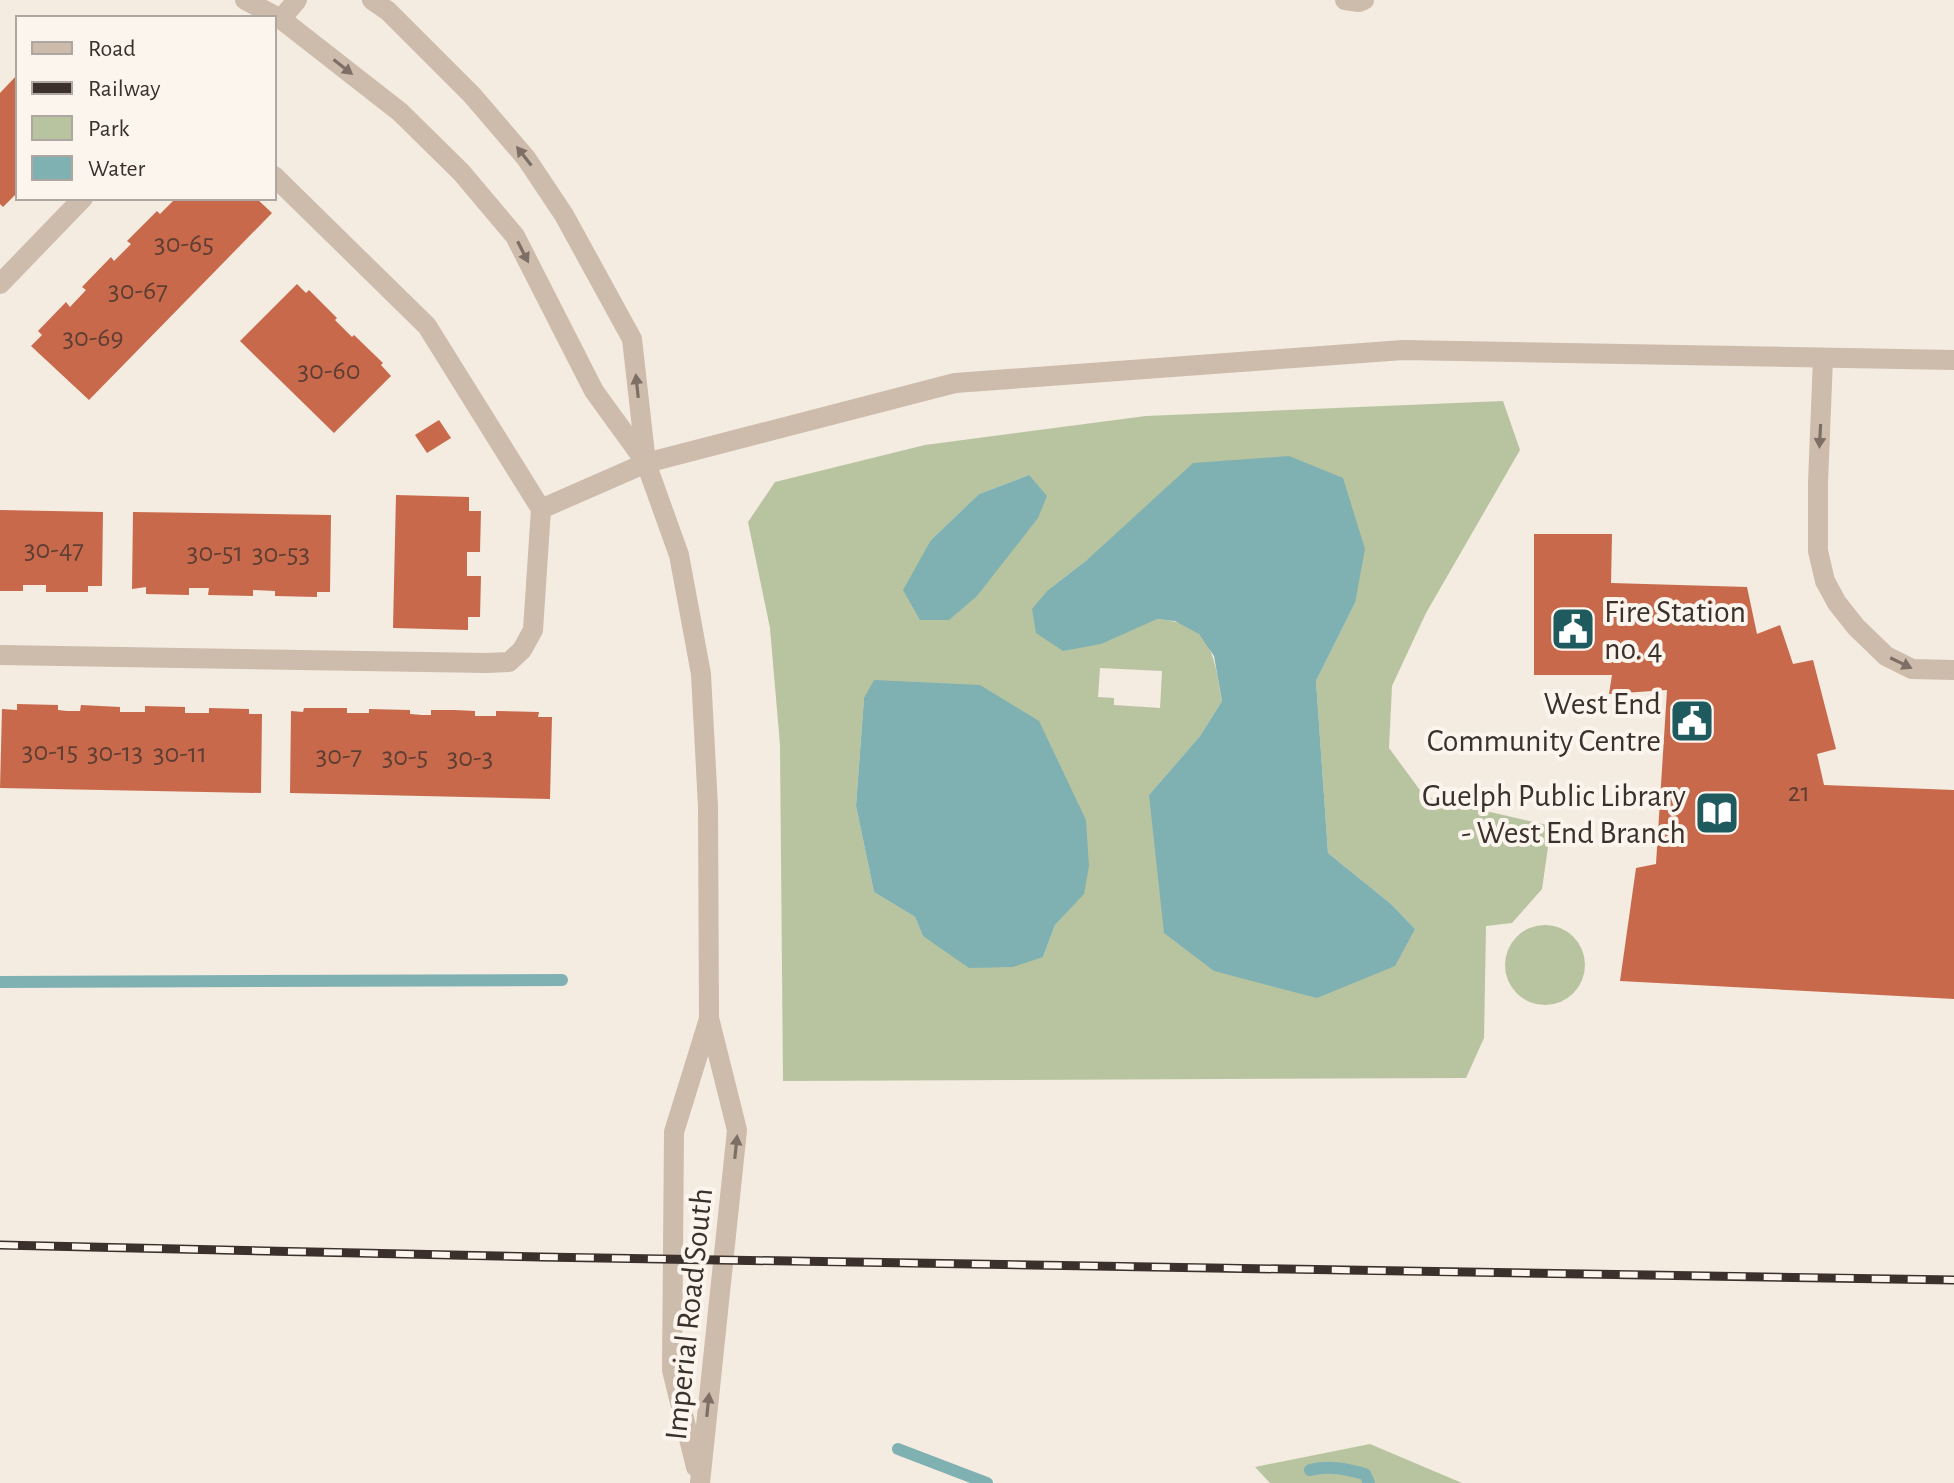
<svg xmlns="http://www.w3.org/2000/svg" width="1954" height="1483" font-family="'Alegreya Sans',sans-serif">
  <rect width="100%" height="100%" fill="#f4ebe1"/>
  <g fill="#b8c4a0" fill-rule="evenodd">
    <path d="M1503,401L1520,450L1426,613L1392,686L1389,748L1425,797L1551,826L1542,889L1512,923L1486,926L1484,1038L1466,1078L783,1081L780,745L770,628L748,522L775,482L925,445L1146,416ZM1029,475L1018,541L977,595L931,540L979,494ZM1087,560L1355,603L1316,681L1328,853L1391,904L1415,929L1149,795L1200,736L1222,701C1214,655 1212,623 1157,619L1048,590ZM1100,668L1162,671L1160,708L1114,705V698L1098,697ZM864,698L1084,893L1055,925L1043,957L923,936L915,917L874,892L856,806Z"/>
    <circle cx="1545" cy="965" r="40"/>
    <path d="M1370,1444L1462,1483H1270L1255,1467Z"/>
  </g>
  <g fill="#7fb0b2">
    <path d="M1289,456L1343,478L1365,549L1355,603L1316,681L1328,853L1391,904L1415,929L1395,966L1317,998L1214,971L1164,933L1149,795L1200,736L1222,701L1214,656L1199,634L1175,621L1157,619L1101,644L1063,651L1036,633L1032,609L1048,590L1087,560L1193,463Z"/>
    <path d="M1029,475L1047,496L1038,518L977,596L949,620H920L903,590L931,540L979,494Z"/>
    <path d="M874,680L980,685L1039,721L1086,820L1089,866L1084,894L1055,925L1043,957L1013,967L969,968L923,936L915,917L874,892L856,806L864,698Z"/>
  </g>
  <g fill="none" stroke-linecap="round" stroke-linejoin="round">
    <g stroke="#7fb0b2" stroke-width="12">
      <path d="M0,982L562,980"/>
      <path d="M898,1449L987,1483"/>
      <path d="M1310,1470C1330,1465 1346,1469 1365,1474L1369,1483"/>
    </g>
  </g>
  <g fill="#c8694b">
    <path d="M18,74V192L3,207L0,204V93Z"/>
    <path d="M176,198H256L272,213L89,400L31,346L42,335L38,331L66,302L70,307L86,290L82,287L111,257L114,261L131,244L127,241L157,211L160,214Z"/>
    <path d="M297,284L306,293L309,290L337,318L335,320L352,337L354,335L383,363L381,365L391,376L334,433L240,341Z"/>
    <path d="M439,420L451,438L427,453L415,435Z"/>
    <path d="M396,495L469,497V511H481L480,552H467V576H481L480,617H468V630L393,628Z"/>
    <path d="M0,510L103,512L102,586H88V592H46V585H23V591H0Z"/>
    <path d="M133,512L331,515L330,592H317V597L275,596V591L253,590V596L208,595L209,588H189V595L146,594V587L132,589Z"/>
    <path d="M1534,534H1612L1611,583L1747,587L1757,634L1780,625L1793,664L1813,660L1836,749L1817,754L1824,785L1954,790V999L1620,981L1636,868L1656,864L1667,690L1609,694L1612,675H1534Z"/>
    <path d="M17,704L58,705V710L67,711H80L81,705L120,707V712H145V706L185,707V713H209V708L249,709V714H262L261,793L0,788L2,709L17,710Z"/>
    <path d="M304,708H347V713H369V709L410,710V714L422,715H431V710H454L475,711V716H496V711L539,712L538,717H552L550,799L290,793L291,711L303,712Z"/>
  </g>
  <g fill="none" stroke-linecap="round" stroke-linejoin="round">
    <g stroke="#cdbbac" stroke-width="20">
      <path d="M1345,0L1359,2L1364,0"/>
      <path d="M281,19L297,0"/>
      <path d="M0,284L83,198"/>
      <path d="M1823,358L1818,483V551L1825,581L1837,603L1856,627L1886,656L1912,669L1954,670"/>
      <path d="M541,509L646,463L955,383L1403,350L1954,360"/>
      <path d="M0,655L487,663L509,662L522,650L533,630L541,509L427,326L274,176"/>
    </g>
    <g stroke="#cdbbac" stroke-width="20">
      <path d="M245,0L281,19L400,112L461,172L515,236L594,391L644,460"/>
      <path d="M372,0L388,11L472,95L526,158L564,215L632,339L646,463L679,555L701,674L708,807L709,1018L737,1130L700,1483"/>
      <path d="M696,1467L672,1370L674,1132L709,1019"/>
    </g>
    <g stroke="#3b302b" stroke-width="9">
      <path id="rail" d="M0,1245L541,1257L1954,1280"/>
    </g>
    <use href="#rail" stroke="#fbf5ee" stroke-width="6" stroke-dasharray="18" stroke-linecap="butt"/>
  </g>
  <defs><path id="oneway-solid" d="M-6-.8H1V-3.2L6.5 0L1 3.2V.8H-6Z" transform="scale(2)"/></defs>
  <g fill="#7d6f65">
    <use href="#oneway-solid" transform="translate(343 67) rotate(38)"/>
    <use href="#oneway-solid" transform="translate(524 156) rotate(-128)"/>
    <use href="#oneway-solid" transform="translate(523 252) rotate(63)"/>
    <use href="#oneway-solid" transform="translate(637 386) rotate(-96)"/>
    <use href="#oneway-solid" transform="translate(1820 436) rotate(93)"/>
    <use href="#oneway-solid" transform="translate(1901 663) rotate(26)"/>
    <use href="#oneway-solid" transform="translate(736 1147) rotate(-84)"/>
    <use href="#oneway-solid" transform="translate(708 1405) rotate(-84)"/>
  </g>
  <defs>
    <g id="civic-square" transform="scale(2.3)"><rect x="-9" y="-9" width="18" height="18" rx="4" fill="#1f5a5e" stroke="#fbf5ee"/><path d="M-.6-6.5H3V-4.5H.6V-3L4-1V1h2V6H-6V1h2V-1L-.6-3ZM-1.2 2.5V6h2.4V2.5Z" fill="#fff"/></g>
    <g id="library-square" transform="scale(2.3)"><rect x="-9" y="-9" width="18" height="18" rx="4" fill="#1f5a5e" stroke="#fbf5ee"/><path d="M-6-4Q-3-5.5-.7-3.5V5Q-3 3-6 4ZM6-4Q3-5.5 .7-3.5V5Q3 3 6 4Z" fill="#fff"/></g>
  </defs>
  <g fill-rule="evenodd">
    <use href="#civic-square" x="1573" y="629"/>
    <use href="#civic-square" x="1692" y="721"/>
    <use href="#library-square" x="1717" y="813"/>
  </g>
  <g text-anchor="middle" stroke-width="8" stroke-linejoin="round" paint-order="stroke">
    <g font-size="28" fill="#5e3e33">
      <text x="184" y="252">30-65</text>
      <text x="138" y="299">30-67</text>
      <text x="93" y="346">30-69</text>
      <text x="329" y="379">30-60</text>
      <text x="54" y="558">30-47</text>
      <text x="215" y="561">30-51</text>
      <text x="281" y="562">30-53</text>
      <text x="50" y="760">30-15</text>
      <text x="115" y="761">30-13</text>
      <text x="180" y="762">30-11</text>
      <text x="339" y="764">30-7</text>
      <text x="405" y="765">30-5</text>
      <text x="470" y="766">30-3</text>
      <text x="1799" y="801">21</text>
    </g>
    <g font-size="32" fill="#3b302b" stroke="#fbf5ee" text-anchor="end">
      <text x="1604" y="622" text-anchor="start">Fire Station<tspan x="1604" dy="37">no. 4</tspan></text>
      <text x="1661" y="714">West End<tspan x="1661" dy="37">Community Centre</tspan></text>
      <text x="1686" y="806">Guelph Public Library<tspan x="1686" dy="37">- West End Branch</tspan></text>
    </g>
    <g font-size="32" fill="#3b302b" stroke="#fbf5ee">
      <text transform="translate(688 1314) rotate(-84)" y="11">Imperial Road South</text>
    </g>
  </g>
  <rect x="16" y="16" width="260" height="184" fill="#fbf5ee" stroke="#aea6a0" stroke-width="2"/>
  <rect x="32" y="42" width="40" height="12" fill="#cdbbac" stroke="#aea6a0" stroke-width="2"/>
  <text x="88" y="56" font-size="24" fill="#3b302b">Road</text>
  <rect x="32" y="82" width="40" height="12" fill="#3b302b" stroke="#aea6a0" stroke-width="2"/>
  <text x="88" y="96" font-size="24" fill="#3b302b">Railway</text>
  <rect x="32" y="116" width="40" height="24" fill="#b8c4a0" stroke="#aea6a0" stroke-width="2"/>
  <text x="88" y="136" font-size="24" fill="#3b302b">Park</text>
  <rect x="32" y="156" width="40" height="24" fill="#7fb0b2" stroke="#aea6a0" stroke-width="2"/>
  <text x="88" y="176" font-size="24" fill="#3b302b">Water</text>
</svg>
